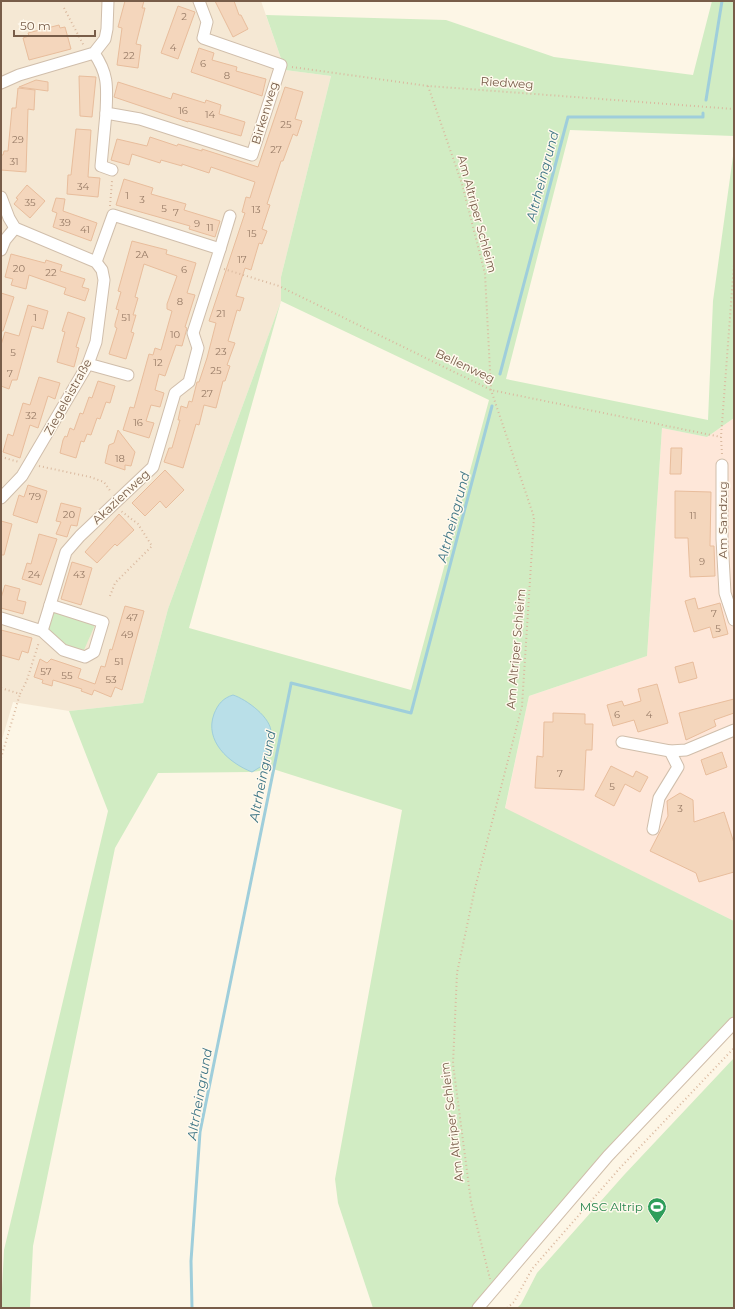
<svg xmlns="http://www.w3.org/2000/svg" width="735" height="1309" font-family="Montserrat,sans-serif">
  <rect width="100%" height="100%" fill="#fdf6e6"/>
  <path fill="#f5e8d4" d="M1,1H261L285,70L331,76L281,277V301L168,609L143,703L69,711L13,702L1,743Z"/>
  <path fill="#fee7d9" d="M734,418V921L505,809L529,696L647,656L662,428L707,437Z"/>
  <g fill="#d1ecc3" fill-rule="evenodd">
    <path d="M712,1H734V136L570,130L506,379L708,420L713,301L734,149V418L707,437L662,428L647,656L529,696L505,808L734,921V1016L488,1287L471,1308H373L338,1203L335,1179L402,810L273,769L252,772L158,773L115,848L33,1246L30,1308H1L4,1250L108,811L69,711L143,703L168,609L281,301V277L331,76L285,70L266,15L446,20L554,57L693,75ZM281,301L489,400L411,690L189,628Z"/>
    <path d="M51,608L95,625L84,650L58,643L43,630Z"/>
    <path d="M734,1058V1308H517L521,1304L537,1273L624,1175Z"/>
  </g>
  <path fill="#b9dfe8" stroke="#9fcedb" d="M233,695C246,699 272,718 271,733C271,743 267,754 265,764L252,772C229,763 204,741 214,714C218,704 223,698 233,695Z"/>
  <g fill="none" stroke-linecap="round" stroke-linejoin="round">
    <g stroke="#9fcedb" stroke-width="3">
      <path d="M706,100L722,1"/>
      <path d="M500,374L568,117H703V113"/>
      <path d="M192,1308L191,1261L200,1132L291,684V683L411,713L492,406"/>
    </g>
  </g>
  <g fill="#f4d6bc" stroke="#e8bd9c">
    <path d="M125,1H144L142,8H145L136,44L141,45L138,68L117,65L122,28L118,27Z"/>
    <path d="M215,1H234L239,15H241L248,29L233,37Z"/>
    <path d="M178,6L195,12L178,59L161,53Z"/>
    <path d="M59,25L60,28L65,27L71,49L29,60L23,38L29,36L28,33Z"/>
    <path d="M199,48L214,53L212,60L237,67L236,71L266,79L262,96L191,72Z"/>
    <path d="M79,76L96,77L92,117L80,116Z"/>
    <path d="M36,80L48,82V91L19,87Z"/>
    <path d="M118,82L171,99L173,93L205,103L206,100L221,105L219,114L245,122L241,136L188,121V122L114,97Z"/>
    <path d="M285,87L303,92L295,119L302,121L297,136L293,134L283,161H281L267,204L270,205L262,229L267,231L262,244L259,243L251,270L245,268L236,296L244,298L240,311L237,310L228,341L235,343L227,365L230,366L225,381H223L216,408L204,405L199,425L196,424L183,468L164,462L169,448H172L180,420H178L181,406L187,408L189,401L192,402L197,382H199L207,358L216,323L209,321L245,213L242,212L246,197L250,198L255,182L211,167L209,173L182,164V166L161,160L160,163L132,154L129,165L111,160L117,139L147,146L150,137L177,146L178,144L202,151V149L258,167Z"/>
    <path d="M18,88L35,90L34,110L28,109L26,172L1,170V155H3L4,151H8L12,108H16Z"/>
    <path d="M76,129L91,130L88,177L100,178L98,197L67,194L68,175H71Z"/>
    <path d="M124,179L153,188L151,194L186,204L184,210L220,221L215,237L189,229L190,226L116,205Z"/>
    <path d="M27,185L45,201L30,218L14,204L18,199L16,198Z"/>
    <path d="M56,198L65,199L63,211L97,223L91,241L53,227L57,213L52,211Z"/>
    <path d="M132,241L167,250L166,254L196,263L187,293L195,295L185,327L187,328L182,346L176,345L165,376L159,374L155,390L164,393L160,407L151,405L146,421L154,423L149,438L123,430L130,407L134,408L149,354L153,355L155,348L161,350L172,311L167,309V304L177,276L144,264L135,297L138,298L133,315H136L131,332L134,333L126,359L109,354L117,328L115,327V324L119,310L116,309L121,292L118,291Z"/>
    <path d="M11,254L45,263L46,260L62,265L60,271L85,279L82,287L89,289L85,301L64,294L66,288L29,275L26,289L11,285L13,279L5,277Z"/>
    <path d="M1,293L14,297L3,331H1Z"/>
    <path d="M28,305L48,311L43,329L32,326L17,380H12L9,389L1,386V345L5,332L19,336Z"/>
    <path d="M68,312L85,318L76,347L79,348L74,367L57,362L65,332L62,331Z"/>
    <path d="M39,377L60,383L55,399L48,396L38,428L30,425L20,458L3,452L8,434L13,436L23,403L30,405Z"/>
    <path d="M98,381L115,386L110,403L106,402L100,419L97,418L91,435L87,434L84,442L81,441L76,458L60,453L63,440L65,436L67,437L70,428L74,430L80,413L83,414L89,397L92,398Z"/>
    <path d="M118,430L135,452L131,466L125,465V470L105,463L109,445L114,443Z"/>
    <path d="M671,448H682L681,474H670Z"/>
    <path d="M165,470L184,490L166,508L160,501L145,516L132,503Z"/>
    <path d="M28,485L47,491L37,523L13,515L19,495L24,497Z"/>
    <path d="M675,491L711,492L710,546H714L715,576L690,577L688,538H675Z"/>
    <path d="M61,503L81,508L77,526L71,525L67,537L56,534L61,522L56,521Z"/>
    <path d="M119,514L134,530L117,546L115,544L97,563L85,552Z"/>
    <path d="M1,521L12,524L4,555H1Z"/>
    <path d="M39,534L57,539L41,585L22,579L27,563L31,564Z"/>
    <path d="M72,562L92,568L81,605L61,599Z"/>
    <path d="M5,585L20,589L17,600L26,602L23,614L1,608V598Z"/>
    <path d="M695,598L698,609L720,603L728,634L713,638L710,627L694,632L685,601Z"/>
    <path d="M125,606L144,611L122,690L115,687L111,697L94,690L92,695L81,691L82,689L53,680L52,686L42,683L43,680L34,677L40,659L47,663L51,659L81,669L78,678L95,684L101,666L105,667L110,649L112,650Z"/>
    <path d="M1,630L32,638L28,653L22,651L19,660L1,655Z"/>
    <path d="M693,662L697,678L679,683L675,667Z"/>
    <path d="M657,684L668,723L638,732L634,720L613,726L607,705L622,701L624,706L641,701L638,689Z"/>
    <path d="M734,699V713L714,720L716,726L686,740L679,713Z"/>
    <path d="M553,713L585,714V724H593L592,750H586L584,790L535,788L537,756L543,757L544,722H553Z"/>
    <path d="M722,752L727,767L706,775L701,760Z"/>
    <path d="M611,766L633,777L636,771L648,777L640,792L625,784L614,806L595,796Z"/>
    <path d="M680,793L693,800L694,822L724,812L734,843V872L699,882L696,873L650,851L668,816L667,801Z"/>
  </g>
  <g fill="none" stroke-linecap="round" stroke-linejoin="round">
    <g stroke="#d0beab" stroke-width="13">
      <g id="minor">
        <path d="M94,53C109,75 107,88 106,113L140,119L252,155L281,65L203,38L207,22L199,1"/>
        <path d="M1,83L19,75L94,53L105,39L107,29L108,1"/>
        <path d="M106,113L101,166L112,170"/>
        <path d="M1,197L9,218L15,228L96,262L102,270L104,280L96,342L88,364L22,476L1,498"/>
        <path d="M220,249L230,216"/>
        <path d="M1,250L5,240L15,228"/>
        <path d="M88,364L128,375"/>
        <path d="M722,465V539L725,593L734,620"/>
        <path d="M50,605L66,552L80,536L153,467L175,393L189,382L198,348L193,333L220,249L113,215L96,262"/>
        <path d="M1,618L42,631L63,650L85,657L94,652L103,622L50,605L42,631"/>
        <path d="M622,742L670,751L686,750L734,730"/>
        <path d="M653,829L659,798L678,767L670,751"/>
        <path d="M478,1308L608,1156L734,1023"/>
      </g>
    </g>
    <g stroke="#dab99f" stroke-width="2" stroke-dasharray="1 3" stroke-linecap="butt">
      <path d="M64,8L84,46"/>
      <path d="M292,67L428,86L734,109"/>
      <path d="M428,86L462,184L485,274L491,390L534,517L522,706L475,888L457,973L453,1064L471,1202L490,1279"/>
      <path d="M110,206L112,181"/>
      <path d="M224,269L279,286L491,390L721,437"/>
      <path d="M722,454L721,437L734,264"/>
      <path d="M1,457L19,462"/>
      <path d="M39,466L90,477L104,482L111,492"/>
      <path d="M110,596L115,583L152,546L138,524L121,511"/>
      <path d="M1,688L20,694L27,680L39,642"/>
      <path d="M1,758L20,694"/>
      <path d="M507,1308L514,1302L532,1269L619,1169L734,1048"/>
    </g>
    <use href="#minor" stroke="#fff" stroke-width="11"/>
  </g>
  <defs>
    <g id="stadium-pin" transform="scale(1)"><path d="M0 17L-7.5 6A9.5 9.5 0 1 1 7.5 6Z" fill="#2e9e5b" stroke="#fff9ed"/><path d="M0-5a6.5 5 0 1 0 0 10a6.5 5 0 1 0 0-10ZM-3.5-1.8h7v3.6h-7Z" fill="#fff"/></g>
  </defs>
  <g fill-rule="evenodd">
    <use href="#stadium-pin" x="657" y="1207"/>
  </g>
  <g text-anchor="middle" stroke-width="3" stroke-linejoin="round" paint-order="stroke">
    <g font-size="10" fill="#977b66">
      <text x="184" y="20">2</text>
      <text x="173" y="51">4</text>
      <text x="129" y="59">22</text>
      <text x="203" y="67">6</text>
      <text x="227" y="79">8</text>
      <text x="183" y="114">16</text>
      <text x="210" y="118">14</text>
      <text x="286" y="128">25</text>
      <text x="18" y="143">29</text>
      <text x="276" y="153">27</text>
      <text x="14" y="165">31</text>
      <text x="83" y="190">34</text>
      <text x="127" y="199">1</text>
      <text x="142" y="203">3</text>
      <text x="30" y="206">35</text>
      <text x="164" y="212">5</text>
      <text x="256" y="213">13</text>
      <text x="176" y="216">7</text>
      <text x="65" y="226">39</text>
      <text x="197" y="227">9</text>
      <text x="210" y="231">11</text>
      <text x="85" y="233">41</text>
      <text x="252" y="237">15</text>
      <text x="142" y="258">2A</text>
      <text x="242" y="263">17</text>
      <text x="19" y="272">20</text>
      <text x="184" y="273">6</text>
      <text x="51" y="276">22</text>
      <text x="180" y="305">8</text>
      <text x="221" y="317">21</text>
      <text x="35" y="321">1</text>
      <text x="126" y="321">51</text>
      <text x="175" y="338">10</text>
      <text x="221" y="355">23</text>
      <text x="13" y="356">5</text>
      <text x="158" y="366">12</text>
      <text x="216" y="374">25</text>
      <text x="10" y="377">7</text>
      <text x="207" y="397">27</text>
      <text x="31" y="419">32</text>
      <text x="138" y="426">16</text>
      <text x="120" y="462">18</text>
      <text x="35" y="500">79</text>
      <text x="69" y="518">20</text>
      <text x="693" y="519">11</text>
      <text x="702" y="565">9</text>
      <text x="34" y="578">24</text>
      <text x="79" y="578">43</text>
      <text x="714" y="617">7</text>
      <text x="132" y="621">47</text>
      <text x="718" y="632">5</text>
      <text x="127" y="638">49</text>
      <text x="119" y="665">51</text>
      <text x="46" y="675">57</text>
      <text x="67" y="679">55</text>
      <text x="111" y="683">53</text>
      <text x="617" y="718">6</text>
      <text x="649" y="718">4</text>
      <text x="560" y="777">7</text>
      <text x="612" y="790">5</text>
      <text x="680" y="812">3</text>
    </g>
    <g font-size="12" fill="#785d49" stroke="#fff9ed">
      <text transform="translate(507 83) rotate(4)" y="4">Riedweg</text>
      <text transform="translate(265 113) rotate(-73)" y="4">Birkenweg</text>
      <text transform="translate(477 214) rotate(75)" y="4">Am Altriper Schleim</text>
      <text transform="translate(465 366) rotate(25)" y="4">Bellenweg</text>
      <text transform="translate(68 397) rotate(-61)" y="4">Ziegeleistraße</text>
      <text transform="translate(121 497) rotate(-43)" y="4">Akazienweg</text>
      <text transform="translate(723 520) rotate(-90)" y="4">Am Sandzug</text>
      <text transform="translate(516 649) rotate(-85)" y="4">Am Altriper Schleim</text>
      <text transform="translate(452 1122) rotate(-97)" y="4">Am Altriper Schleim</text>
    </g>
    <g font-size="12" fill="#27864d" stroke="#fff9ed" text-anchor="end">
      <text x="643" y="1211">MSC Altrip</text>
    </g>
    <g font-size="13" font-style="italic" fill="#3f7686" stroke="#fff9ed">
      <text transform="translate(542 176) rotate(-75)" y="5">Altrheingrund</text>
      <text transform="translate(453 517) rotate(-75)" y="5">Altrheingrund</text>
      <text transform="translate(262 776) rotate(-79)" y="5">Altrheingrund</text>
      <text transform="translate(199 1094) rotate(-80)" y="5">Altrheingrund</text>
    </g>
  </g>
  <rect width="735" height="1309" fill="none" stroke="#785d49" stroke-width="4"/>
  <path d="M14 30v6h81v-6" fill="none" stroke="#785d49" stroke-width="2"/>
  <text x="20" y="30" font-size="12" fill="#785d49" stroke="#fff9ed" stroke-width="3" paint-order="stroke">50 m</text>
</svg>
